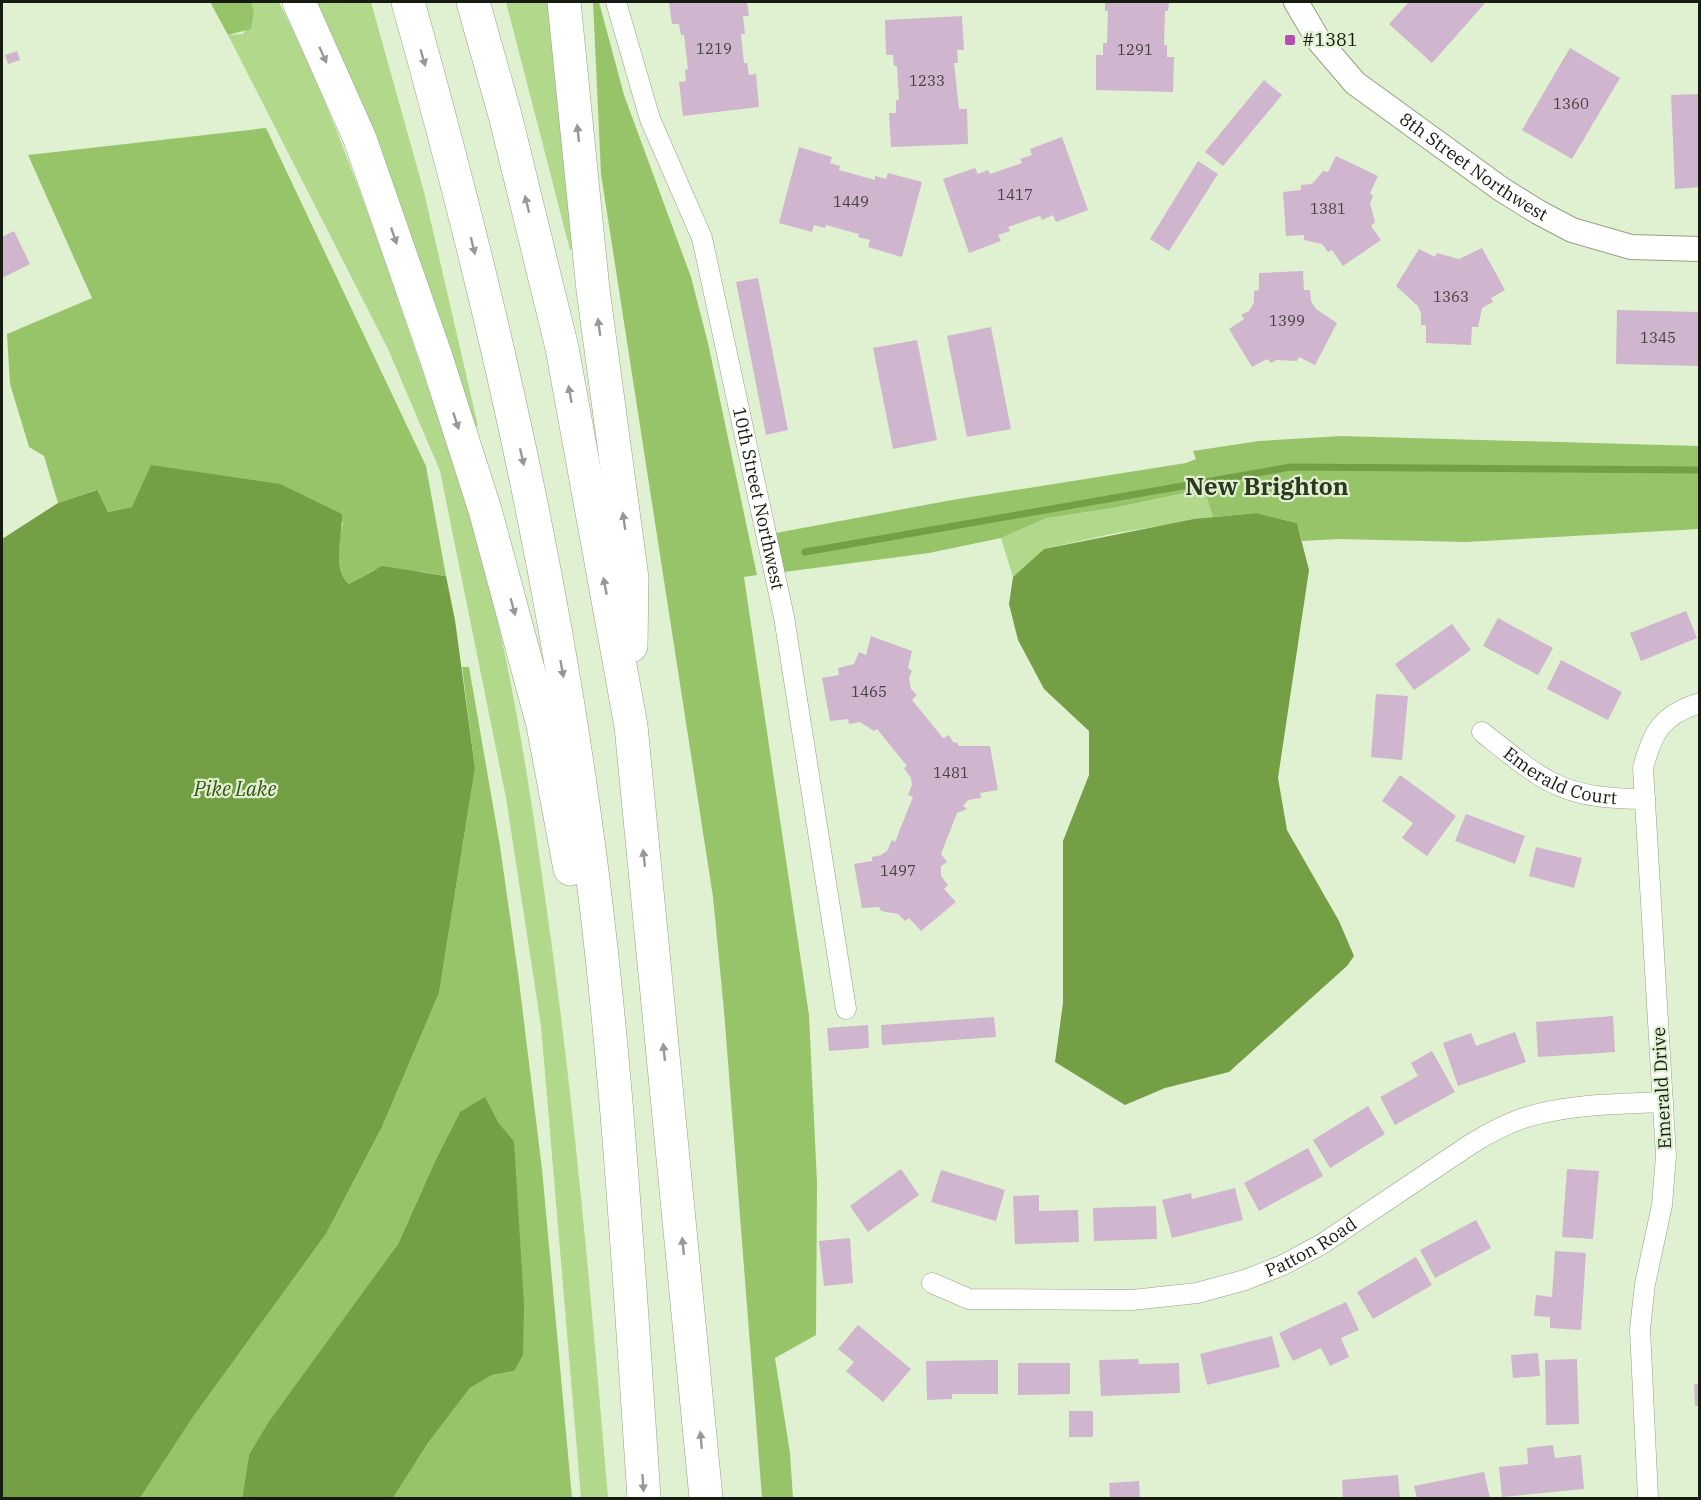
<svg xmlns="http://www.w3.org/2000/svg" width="1701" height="1500" font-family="'IBM Plex Serif',serif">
  <rect width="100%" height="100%" fill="#e0f1d2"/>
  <g fill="#b2d98b">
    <path d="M251,2H279C329,102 366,205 402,311C433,404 468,496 491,592C515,692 531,795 545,897C574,1097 591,1297 608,1498H581L541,1026L506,798L440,471L388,349L228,35L243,34L254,12Z"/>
    <path d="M312,2H371L424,192L478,426L469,428Z"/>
    <path d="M506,2H553L579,248L570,250Z"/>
    <path d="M1204,489L1213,517L1111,534L1044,549L1013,577L1001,538L1047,518L1115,508Z"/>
  </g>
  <g fill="#98c469">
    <path d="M210,2H251L254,11L251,29L228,35Z"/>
    <path d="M593,2H599L624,95L691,277L708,343L757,575L744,577L809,1015L817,1182L816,1335L775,1358L790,1453L793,1498H762L724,1011L713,897L601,174Z"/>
    <path d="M266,128L426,466L446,576L423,572L374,570L349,584C334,571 339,540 343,522L132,507L108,512L96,490L58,503L44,456L29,447L10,384L7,334L92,298L28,155Z"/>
    <path d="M1341,436L1699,446V529L1466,542L1339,539L1302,541L1297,523L1256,513L1213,517L1204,489L1114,508L1047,518L1001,538L929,553L784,572L776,533L952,500L1186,463L1196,459L1193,451L1259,441Z"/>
    <path d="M462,667H469L500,846L518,973L542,1169L572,1498H393L428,1443L470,1388L492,1375L514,1371V1141L498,1122L460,1112L436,1159L398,1244L249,1455L242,1498H140L193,1417L326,1234L382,1127L439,993L475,768Z"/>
  </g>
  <g fill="#759f44">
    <path d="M151,465L280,484L342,514C343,535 331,568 349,584L382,566L446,576L455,620L475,768L439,993L382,1127L326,1234L193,1417L140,1498H2V539L58,503L97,490L108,512L132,507Z"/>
    <path d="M1256,513L1297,523L1309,570L1278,778L1287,830L1339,921L1354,956L1347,966L1229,1072L1165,1088L1125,1105L1055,1062L1063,1003V841L1089,775V731L1044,689L1018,640L1009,604L1013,577L1044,549L1194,519Z"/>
    <path d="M485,1097L498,1122L514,1141L524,1305L523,1355L514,1371L492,1375L470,1388L428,1443L393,1498H242L249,1455L268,1423L398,1244L436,1159L460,1112Z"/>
  </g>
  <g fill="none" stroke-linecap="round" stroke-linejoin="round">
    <path stroke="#759f44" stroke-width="7" d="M805,552L1291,467L1700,470"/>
  </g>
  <g fill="#cfb5cd">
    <path d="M669,2H747L749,16H743L745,34H741L744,63H747L749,75L756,74L759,107L683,116L679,82L686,81L685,70L688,69L684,35H681L679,24H672Z"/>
    <path d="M1105,2H1169L1168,11H1165L1164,45H1167V57H1174L1173,92L1096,90V55H1103V43H1107L1108,11H1105Z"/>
    <path d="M1409,2H1486L1432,63L1389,24Z"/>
    <path d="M962,16L964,50H957L958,63H954L959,109H967L968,144L891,147L889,113H896V100H899L897,66H894L893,55H886L885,20Z"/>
    <path d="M1570,48L1620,78L1572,159L1522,130Z"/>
    <path d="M17,51L20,60L8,64L5,55Z"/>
    <path d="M1264,80L1282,95L1223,166L1205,152Z"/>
    <path d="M1700,94V187L1675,189L1671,95Z"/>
    <path d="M1062,137L1088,210L1056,222L1053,215L1042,220L1040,216L1008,227L1010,231L998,235L1001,241L969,253L943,179L975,168L978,174L988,170L990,174L1022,163L1020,159L1032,155L1030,149Z"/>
    <path d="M799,147L832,157L830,163L840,166L839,170L875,180V176L886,179L888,173L922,182L902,257L868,247L870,240L858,237L859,234L826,225L825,228L814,225L812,232L779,223Z"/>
    <path d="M1336,156L1378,176L1370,193L1373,196L1370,203L1375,222L1371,226L1381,240L1343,266L1332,250L1328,252L1322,244L1304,240V235L1286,236L1283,192L1301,190V185L1312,184L1323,171L1328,172Z"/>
    <path d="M1198,161L1218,174L1169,251L1150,239Z"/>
    <path d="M14,231L30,264L2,278V237Z"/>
    <path d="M1482,248L1505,290L1491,298L1493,302L1482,308L1478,327H1472L1471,345L1426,343V325H1421V314L1418,306L1396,286L1419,249L1435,257L1437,253L1459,259Z"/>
    <path d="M1303,271L1304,290H1310L1311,301L1316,309L1337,323L1315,365L1299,357L1297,361L1277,360L1271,363L1267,359L1252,367L1229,329L1244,319L1241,315L1249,311L1254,302V291L1259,290V273Z"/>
    <path d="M758,278L788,430L766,435L736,282Z"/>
    <path d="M1617,310L1700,312V366L1616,364Z"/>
    <path d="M991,327L1011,429L967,437L947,336Z"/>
    <path d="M917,340L937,440L893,449L873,348Z"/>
    <path d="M1686,611L1697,638L1641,661L1630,633Z"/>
    <path d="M1498,618L1553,648L1538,675L1483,646Z"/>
    <path d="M1452,624L1471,650L1414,690L1395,664Z"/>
    <path d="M871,636L912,651L908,668L912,671L909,678L911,689L917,695L912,700L943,738L949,735L953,742L958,743V746H990L998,790L980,793L981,798L968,800L963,806L967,809L957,813L941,854L947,862L941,866V876L948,885L944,889L956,902L921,931L909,918L905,921L898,914L881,911L879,907L862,908L854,864L872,861V857L881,855L887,851L892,840L895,842L913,797L908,795L912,785L911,778L904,768L907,766L877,729L874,731L860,722L849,724L848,719L830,721L822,678L839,675L838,668L854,664L859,652L866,655Z"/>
    <path d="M1561,660L1622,692L1608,720L1547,689Z"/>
    <path d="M1376,694L1408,696L1402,760L1371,757Z"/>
    <path d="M1400,775L1456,816L1427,856L1402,838L1413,823L1382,801Z"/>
    <path d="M1466,814L1525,836L1515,864L1455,841Z"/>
    <path d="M1536,847L1582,858L1574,888L1529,876Z"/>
    <path d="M1613,1016L1615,1052L1538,1057L1536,1022Z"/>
    <path d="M994,1017L996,1037L882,1045L881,1025Z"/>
    <path d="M868,1025L869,1048L829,1051L827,1028Z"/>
    <path d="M1515,1032L1526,1062L1458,1086L1443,1043L1471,1033L1476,1046Z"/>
    <path d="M1432,1051L1455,1092L1395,1125L1380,1097L1418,1076L1411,1063Z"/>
    <path d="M1368,1106L1385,1134L1330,1168L1313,1140Z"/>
    <path d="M1308,1148L1323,1176L1259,1211L1244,1183Z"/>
    <path d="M901,1169L919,1195L868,1232L850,1206Z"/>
    <path d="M1567,1169L1599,1171L1593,1239L1562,1237Z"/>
    <path d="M941,1170L1005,1190L996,1221L931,1202Z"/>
    <path d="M1235,1188L1243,1220L1172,1238L1162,1200L1191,1193L1192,1199Z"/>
    <path d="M1039,1195V1211L1078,1210L1079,1242L1015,1244L1013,1196Z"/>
    <path d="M1156,1206L1157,1239L1094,1241L1093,1208Z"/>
    <path d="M1476,1220L1491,1248L1435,1278L1420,1250Z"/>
    <path d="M850,1238L853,1283L824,1286L819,1241Z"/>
    <path d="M1555,1251L1586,1253L1581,1330L1550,1328V1317L1534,1316L1536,1295L1552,1297Z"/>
    <path d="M1416,1257L1432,1285L1373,1319L1357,1292Z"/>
    <path d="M1346,1302L1359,1330L1341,1338L1349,1357L1330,1366L1321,1348L1293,1361L1279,1333Z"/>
    <path d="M858,1325L911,1369L883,1402L846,1371L854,1362L838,1349Z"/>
    <path d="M1272,1336L1280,1367L1207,1385L1200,1354Z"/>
    <path d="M1538,1353L1540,1376L1513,1378L1511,1355Z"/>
    <path d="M1138,1359L1139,1364L1179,1363L1180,1393L1101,1396L1099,1360Z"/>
    <path d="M1577,1359L1579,1424L1546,1425L1545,1360Z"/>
    <path d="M998,1360V1394H952V1399L927,1400L926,1361Z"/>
    <path d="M1018,1363H1070V1394L1018,1395Z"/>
    <path d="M1694,1384H1700V1406H1695Z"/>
    <rect x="1069" y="1411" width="24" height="26"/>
    <path d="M1553,1445L1555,1458L1581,1455L1584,1489L1502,1497L1499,1467L1528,1464L1527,1448Z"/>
    <path d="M1484,1472L1490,1498H1417L1414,1486Z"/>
    <path d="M1398,1475L1400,1498H1343L1342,1480Z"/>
    <path d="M1139,1481L1140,1498H1110L1109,1483Z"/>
  </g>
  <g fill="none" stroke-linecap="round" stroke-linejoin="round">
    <g stroke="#92a185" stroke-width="21">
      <g id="minor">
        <path id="s1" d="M616,2L650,119L702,238L784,617L846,1009"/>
        <path id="s2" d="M1482,732C1545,782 1561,799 1645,799"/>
        <path id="s3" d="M932,1283L969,1299L1132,1300L1197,1293L1245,1280L1283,1265L1322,1244L1468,1146C1487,1134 1507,1123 1527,1117C1570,1104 1619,1104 1663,1102"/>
        <path d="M1648,1498L1640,1329L1645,1284L1662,1205L1666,1156L1643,768C1652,733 1662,714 1700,703"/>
      </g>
    </g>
    <g stroke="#92a185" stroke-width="26">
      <g id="tertiary">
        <path id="s4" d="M1296,2L1319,41L1355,83L1501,189L1538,212L1572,230L1631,247L1700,249"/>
      </g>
    </g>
    <g stroke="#92a185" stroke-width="34">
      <g id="motorway">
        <path d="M299,2L360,139L436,357L485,510L543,725L570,869"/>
        <path d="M408,2C480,259 542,519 580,784C615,1020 628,1260 644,1498"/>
        <path d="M473,2L505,115L562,348L631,726L706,1498"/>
        <path d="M564,2L593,290L632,578L631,646"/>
      </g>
    </g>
    <use href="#minor" stroke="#fff" stroke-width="20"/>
    <use href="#tertiary" stroke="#fff" stroke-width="24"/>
    <use href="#motorway" stroke="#fff" stroke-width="33"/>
  </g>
  <defs><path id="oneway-solid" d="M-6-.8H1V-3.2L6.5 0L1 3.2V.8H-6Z" transform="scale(1.5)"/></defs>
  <g fill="#969994">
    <use href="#oneway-solid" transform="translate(323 55) rotate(66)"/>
    <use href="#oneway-solid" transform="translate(423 58) rotate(74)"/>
    <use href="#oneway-solid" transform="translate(578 133) rotate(-96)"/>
    <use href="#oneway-solid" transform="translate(527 204) rotate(-104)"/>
    <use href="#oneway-solid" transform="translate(394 236) rotate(71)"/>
    <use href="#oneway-solid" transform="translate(473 246) rotate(76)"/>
    <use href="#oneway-solid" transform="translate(599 327) rotate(-98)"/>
    <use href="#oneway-solid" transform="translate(570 394) rotate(-100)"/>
    <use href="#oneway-solid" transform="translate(456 421) rotate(72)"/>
    <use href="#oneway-solid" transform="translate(522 457) rotate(77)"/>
    <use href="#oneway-solid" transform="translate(624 521) rotate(-98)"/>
    <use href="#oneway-solid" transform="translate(605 586) rotate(-101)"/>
    <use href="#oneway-solid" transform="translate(513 607) rotate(75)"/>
    <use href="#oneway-solid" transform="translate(562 669) rotate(80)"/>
    <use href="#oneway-solid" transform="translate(644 858) rotate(-96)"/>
    <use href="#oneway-solid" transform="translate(664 1052) rotate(-96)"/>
    <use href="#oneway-solid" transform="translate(683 1246) rotate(-96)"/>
    <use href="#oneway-solid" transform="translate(701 1440) rotate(-95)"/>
    <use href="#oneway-solid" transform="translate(643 1483) rotate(86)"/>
  </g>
  <rect fill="#b54eb2" stroke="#e0f1d2" stroke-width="2" x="1284" y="34" width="12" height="12" rx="3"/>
  <g text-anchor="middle" stroke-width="4.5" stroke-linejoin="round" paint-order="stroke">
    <g font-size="15" fill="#444240">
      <text x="714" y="54">1219</text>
      <text x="1135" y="55">1291</text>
      <text x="927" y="86">1233</text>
      <text x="1571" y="109">1360</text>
      <text x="1015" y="200">1417</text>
      <text x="851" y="207">1449</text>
      <text x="1328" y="214">1381</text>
      <text x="1451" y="302">1363</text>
      <text x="1287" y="326">1399</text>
      <text x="1658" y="343">1345</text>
      <text x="869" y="697">1465</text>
      <text x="951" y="778">1481</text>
      <text x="898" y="876">1497</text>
    </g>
    <g font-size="18" fill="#161c11" stroke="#e0f1d2" text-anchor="start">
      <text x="1302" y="46">#1381</text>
    </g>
    <g font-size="18" fill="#161c11" stroke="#e0f1d2">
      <text dy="6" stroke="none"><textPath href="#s4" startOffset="246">8th Street Northwest</textPath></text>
      <text dy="6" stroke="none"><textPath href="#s1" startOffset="518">10th Street Northwest</textPath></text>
      <text dy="6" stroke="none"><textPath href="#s2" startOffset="92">Emerald Court</textPath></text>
      <text transform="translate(1662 1088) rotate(-93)" y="6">Emerald Drive</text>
      <text dy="6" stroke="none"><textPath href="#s3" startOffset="392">Patton Road</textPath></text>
    </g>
    <g font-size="20" font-style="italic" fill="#355110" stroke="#e0f1d2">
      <text x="235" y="796">Pike Lake</text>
    </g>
    <g font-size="24" font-weight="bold" fill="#2c381f" stroke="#e0f1d2">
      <text x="1267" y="495">New Brighton</text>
    </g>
  </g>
  <rect width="1701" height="1500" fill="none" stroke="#161c11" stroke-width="6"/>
</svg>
